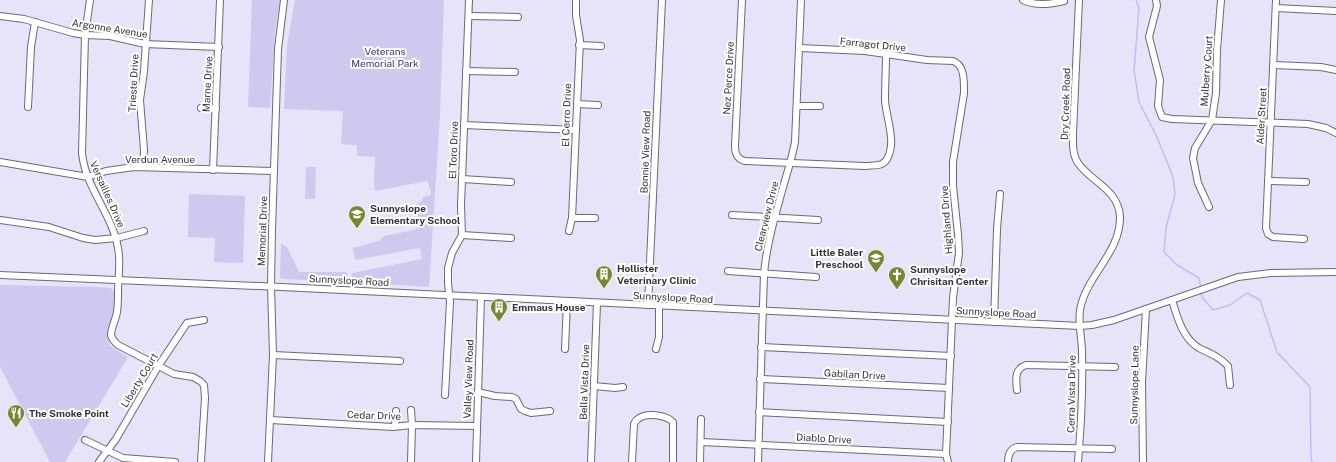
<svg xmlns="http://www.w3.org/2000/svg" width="1336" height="462" font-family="'Public Sans',sans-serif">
  <rect width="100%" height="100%" fill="#e7e3f9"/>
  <g fill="#d0c8ef">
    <path d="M252,0H280L275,31L270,108L248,107Z"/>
    <path d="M295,0H444L440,115L429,287L351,282L352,273L422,259L420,248L355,260L353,248L379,241L384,236L414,230L418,228L419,223L416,205L422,201L423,197L431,195L429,185L427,181L375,191L374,183L375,157L357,156V145L341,144L343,111L284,109L287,45Z"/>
    <path d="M306,167H316L315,199H305Z"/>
    <path d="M189,194L245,196L243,263L214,262L215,238L188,237Z"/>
    <path d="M281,243L287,247L299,272H346L348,273L347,282L283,279L280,278V275Z"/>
    <path d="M0,285L99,287L111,288L114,292L115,307L108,337L110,346L128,357L65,462H50L0,367Z"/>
  </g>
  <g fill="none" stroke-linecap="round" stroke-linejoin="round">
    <g stroke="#c8baf5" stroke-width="1.5">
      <path d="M1136,0L1139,8L1134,70L1139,102L1157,137L1173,177L1175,194L1166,228L1164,252L1177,265L1199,278L1201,288"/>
      <path d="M1201,292L1202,297L1213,310L1230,305L1247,293L1260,300L1277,352L1310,387L1311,456L1312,462"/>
    </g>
    <g stroke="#6c687b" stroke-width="8">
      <g id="minor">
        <path d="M90,0L85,35L82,153C86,192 116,216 119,256C120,269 118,281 118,293C118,299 118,305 117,312C116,319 111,328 111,335C112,340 115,342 118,345L174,374L193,377L200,381L204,385L205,398L201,462"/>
        <path d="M742,0L735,146C735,154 737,159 745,161L865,166C873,165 883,167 887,159C897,142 886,118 885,100C885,85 886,69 886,54"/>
        <path d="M1023,0C1035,6 1052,4 1064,1"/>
        <path d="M1156,0L1157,6L1149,37L1160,80L1158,106L1162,117L1172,119L1308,124L1326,128L1336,133"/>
        <path d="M1276,0L1266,228L1268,234L1273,237L1304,239"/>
        <path d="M1276,8L1336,11"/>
        <path d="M0,16L24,19L73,33L85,35L110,36L145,44L219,47"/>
        <path d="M469,16L518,17"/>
        <path d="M579,45L601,46"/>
        <path d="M799,48L865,51L927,60L953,61C965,65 964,82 964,93L953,162V186L958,234L959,253L953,298L946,454L948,462"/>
        <path d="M1274,65L1321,67L1336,70"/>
        <path d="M466,71L515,72"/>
        <path d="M577,104L598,105"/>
        <path d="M797,106H820"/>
        <path d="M28,107L31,47L35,22"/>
        <path d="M201,108L216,109"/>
        <path d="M464,125L576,130"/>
        <path d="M0,162L88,177L106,171L134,167L274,171"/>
        <path d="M143,167L144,150L140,100L144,71L149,0"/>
        <path d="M213,170L220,0"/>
        <path d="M462,179L511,182"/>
        <path d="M1268,181L1306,182"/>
        <path d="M1209,207L1198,183L1193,158L1195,148L1212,120L1216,93L1217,50L1221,0"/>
        <path d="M732,215L818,220"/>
        <path d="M572,218H595"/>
        <path d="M0,220L49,227L83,238L95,240L117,238L144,231"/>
        <path d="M569,231L572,218L580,40L576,15V0"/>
        <path d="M462,235L511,238"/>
        <path d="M728,271L816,277"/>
        <path d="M0,275L281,287L1080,326L1092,325L1114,320L1238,277L1271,273L1336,272"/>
        <path d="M1172,300C1177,317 1183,339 1199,348C1211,354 1218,356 1228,366L1230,385"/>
        <path d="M648,305L662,0"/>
        <path d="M994,322L997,229L1000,194"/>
        <path d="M761,347L951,356"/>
        <path d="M565,349L567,301"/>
        <path d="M656,349L659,337V306"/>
        <path d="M273,355L400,361"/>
        <path d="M760,379L949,388"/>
        <path d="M594,386L615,388L623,387"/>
        <path d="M1017,390C1016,380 1014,369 1026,365L1115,367"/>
        <path d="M478,392L495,396L512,397L516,399L521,409L525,411L531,413L550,411"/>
        <path d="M445,395L450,302L448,283V268L452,253L462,235L461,205L469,0"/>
        <path d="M411,410L412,425L411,462"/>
        <path d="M759,412L948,422"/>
        <path d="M271,420L393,427L412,425L477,426"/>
        <path d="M395,426L396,411"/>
        <path d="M85,440L123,458L175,462"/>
        <path d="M701,442L946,454"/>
        <path d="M99,462L116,439L159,365L187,323L204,320"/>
        <path d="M268,462L273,355L271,286L272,230L278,49L284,0"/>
        <path d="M476,462L481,297"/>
        <path d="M591,462L597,303"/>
        <path d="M632,462L634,424C635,422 636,420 638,419C646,412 666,415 673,422V462"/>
        <path d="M700,462L701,419"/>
        <path d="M758,462L764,274C766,249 772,226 779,202C784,182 791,163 795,142L801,0"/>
        <path d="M1008,462C1008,455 1010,449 1017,447L1112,449"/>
        <path d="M1078,462C1081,427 1083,388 1082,353C1082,339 1078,324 1080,310C1086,275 1121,253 1120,216C1118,189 1091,182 1078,163C1072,154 1073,143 1073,133L1079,0"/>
        <path d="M1143,462L1142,382L1146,309"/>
      </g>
    </g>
    <use href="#minor" stroke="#fff" stroke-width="6"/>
  </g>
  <defs>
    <g id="school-pin" transform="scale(0.9)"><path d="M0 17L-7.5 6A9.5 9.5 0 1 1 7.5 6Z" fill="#7b8430" stroke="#fff"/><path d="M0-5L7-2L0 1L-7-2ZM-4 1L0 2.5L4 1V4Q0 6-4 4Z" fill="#fff"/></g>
    <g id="building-pin" transform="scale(0.9)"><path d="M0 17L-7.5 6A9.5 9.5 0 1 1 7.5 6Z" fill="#7b8430" stroke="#fff"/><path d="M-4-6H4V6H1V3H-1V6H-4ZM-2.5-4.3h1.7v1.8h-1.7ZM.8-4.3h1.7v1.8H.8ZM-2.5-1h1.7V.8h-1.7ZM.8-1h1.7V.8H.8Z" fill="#fff"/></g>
    <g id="church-pin" transform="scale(0.9)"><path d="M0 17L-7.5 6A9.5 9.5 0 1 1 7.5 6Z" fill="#7b8430" stroke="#fff"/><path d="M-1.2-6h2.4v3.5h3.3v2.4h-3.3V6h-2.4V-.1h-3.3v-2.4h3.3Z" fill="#fff"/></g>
    <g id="restaurant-pin" transform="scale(0.9)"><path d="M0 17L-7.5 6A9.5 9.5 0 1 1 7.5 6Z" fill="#7b8430" stroke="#fff"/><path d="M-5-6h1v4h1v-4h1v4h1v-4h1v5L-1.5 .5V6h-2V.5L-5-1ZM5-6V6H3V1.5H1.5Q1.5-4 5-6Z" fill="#fff"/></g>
  </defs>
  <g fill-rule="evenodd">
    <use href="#school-pin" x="357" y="214"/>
    <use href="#school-pin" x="876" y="258"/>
    <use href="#building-pin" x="604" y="274"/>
    <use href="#church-pin" x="897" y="275"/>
    <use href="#building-pin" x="499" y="307"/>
    <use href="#restaurant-pin" x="16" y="413"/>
  </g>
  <g text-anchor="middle" stroke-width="4" stroke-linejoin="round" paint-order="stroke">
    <g font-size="10" fill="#34333b" stroke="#fff">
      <text transform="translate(110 28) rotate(9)" y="4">Argonne Avenue</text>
      <text transform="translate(873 44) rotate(6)" y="4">Farragot Drive</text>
      <text transform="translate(1206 71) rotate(-86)" y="4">Mulberry Court</text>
      <text transform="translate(728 78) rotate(-87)" y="4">Nez Perce Drive</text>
      <text transform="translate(133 83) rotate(-87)" y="4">Trieste Drive</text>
      <text transform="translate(207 84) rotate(-87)" y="4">Marne Drive</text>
      <text transform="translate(1065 104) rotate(-88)" y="4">Dry Creek Road</text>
      <text transform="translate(566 115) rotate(-88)" y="4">El Cerro Drive</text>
      <text transform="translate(1261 116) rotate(-87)" y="4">Alder Street</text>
      <text transform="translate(453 150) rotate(-88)" y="4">El Toro Drive</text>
      <text transform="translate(645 152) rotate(-88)" y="4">Bonnie View Road</text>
      <text x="160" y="163">Verdun Avenue</text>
      <text transform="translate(108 194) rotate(66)" y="4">Versailles Drive</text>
      <text transform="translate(766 216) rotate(-76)" y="4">Clearview Drive</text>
      <text transform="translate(946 220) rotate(-94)" y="4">Highland Drive</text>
      <text transform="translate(262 231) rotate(-88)" y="4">Memorial Drive</text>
      <text transform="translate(349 280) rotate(3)" y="4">Sunnyslope Road</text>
      <text transform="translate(673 297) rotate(3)" y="4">Sunnyslope Road</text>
      <text transform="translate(996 312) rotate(3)" y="4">Sunnyslope Road</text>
      <text transform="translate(855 374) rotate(3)" y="4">Gabilan Drive</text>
      <text transform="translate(468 379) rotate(-88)" y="4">Valley View Road</text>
      <text transform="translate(139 380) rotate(-59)" y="4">Liberty Court</text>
      <text transform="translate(584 382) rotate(-88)" y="4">Bella Vista Drive</text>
      <text transform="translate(1134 385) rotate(-89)" y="4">Sunnyslope Lane</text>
      <text transform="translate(1071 394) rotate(-89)" y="4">Cerra Vista Drive</text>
      <text transform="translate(374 415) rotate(2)" y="4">Cedar Drive</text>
      <text transform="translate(824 438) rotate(3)" y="4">Diablo Drive</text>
    </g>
    <g font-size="10" fill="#463075" stroke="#fff">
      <text x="385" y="55">Veterans<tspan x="385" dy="12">Memorial Park</tspan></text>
    </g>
    <g font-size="10" font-weight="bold" fill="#34333b" stroke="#fff" text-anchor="start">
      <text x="370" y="212">Sunnyslope<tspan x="370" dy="12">Elementary School</tspan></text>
      <text x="863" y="256" text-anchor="end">Little Baler<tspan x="863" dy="12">Preschool</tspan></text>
      <text x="617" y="272">Hollister<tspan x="617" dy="12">Veterinary Clinic</tspan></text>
      <text x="910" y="273">Sunnyslope<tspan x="910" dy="12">Chrisitan Center</tspan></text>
      <text x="512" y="311">Emmaus House</text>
      <text x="29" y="417">The Smoke Point</text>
    </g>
  </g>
</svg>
